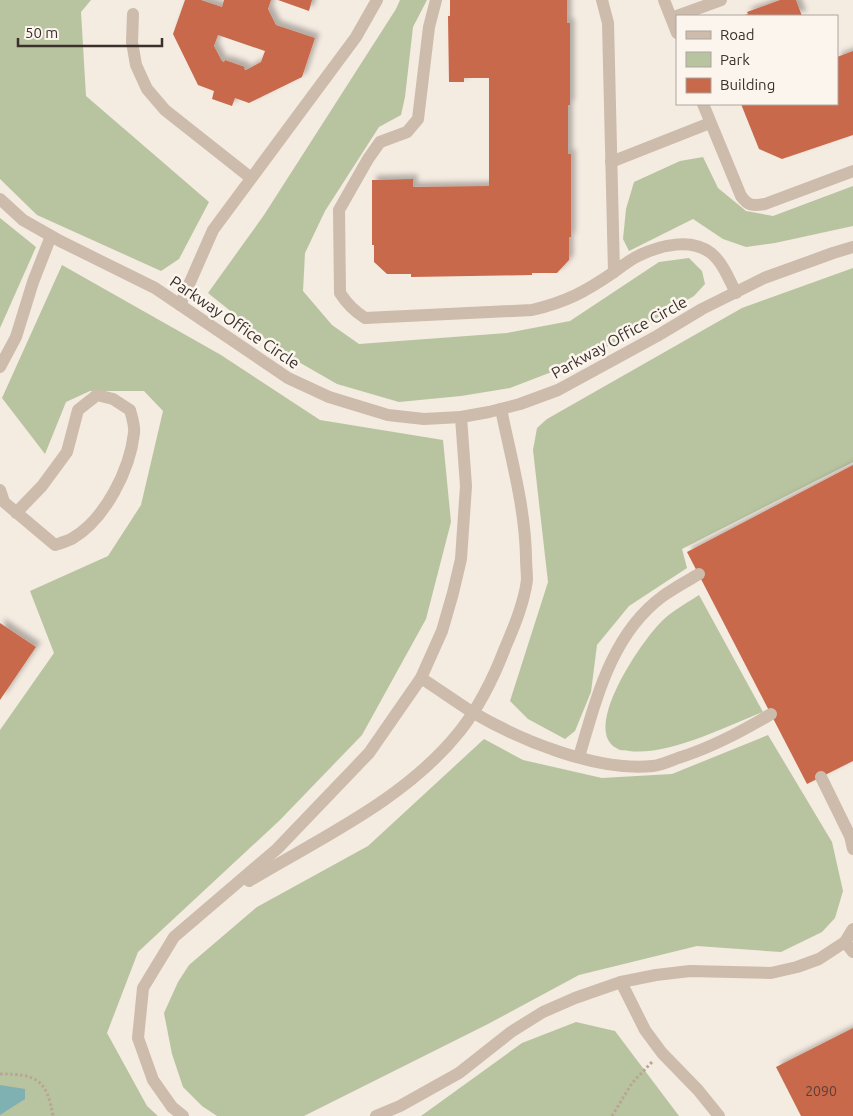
<svg xmlns="http://www.w3.org/2000/svg" width="853" height="1116" font-family="Ubuntu,sans-serif">
  <defs>
    <filter id="shadow"><feDropShadow dx="4.5" dy="-4.5" stdDeviation="2.5" flood-color="#0004"/></filter>
  </defs>
  <rect width="100%" height="100%" fill="#f4ebe1"/>
  <g fill="#b8c4a0">
    <path d="M0,0H91L81,12L86,96L209,202L179,259L161,271L37,215L0,179Z"/>
    <path d="M400,0H427L413,27L405,97L401,115L379,127L325,211L305,253L303,291L332,325L359,344L507,333L570,321L659,262L689,258L702,271L705,284L694,296L588,358L510,388L461,396L399,402L337,384L283,353L208,293L264,215L396,9Z"/>
    <path d="M703,157L718,188L746,211L773,216L853,186V226L775,243L746,247L723,239L693,219L629,251L623,239L626,209L634,182L680,161Z"/>
    <path d="M0,218L36,247L0,328Z"/>
    <path d="M62,265L221,355L320,420L443,440L451,522L426,619L362,735L280,820L138,952L107,1033L147,1106L158,1116H0V730L54,653L30,591L108,556L141,505L163,411L144,391H90L66,402L45,454L2,398Z"/>
    <path d="M853,268V462L682,549L687,568L629,606L597,645L591,692L575,731L565,739L528,719L510,701L548,582L533,450L537,428L547,419L742,308Z"/>
    <path d="M699,595L763,712C726,726 669,756 629,751C626,750 620,751 618,749C579,731 643,639 662,621C672,611 687,603 699,595Z"/>
    <path d="M768,735L832,842L843,891L835,918L822,932L781,952L697,946L579,975L488,1024L304,1116H217L202,1106L183,1087L172,1054L164,1013L178,982L189,965L257,907L368,846L484,739L523,760L602,778L672,774Z"/>
    <path d="M576,1022L615,1031L679,1116H421L522,1043Z"/>
  </g>
  <path fill="#7fb0b2" d="M0,1085L25,1089V1099L0,1115Z"/>
  <g fill="#c8694b" fill-rule="evenodd" filter="url(#shadow)">
    <path d="M185,0H201L222,7L224,0H271L268,9L276,25L315,38L302,77L249,103L235,98L232,106L212,99L214,91L198,85L173,34ZM218,35L265,51L261,62L246,70L244,69L245,67L225,60L224,62L222,61L214,46Z"/>
    <path d="M278,0H312L309,11Z"/>
    <path d="M450,0H567V23H570V105H568V154H571V237H569V260L557,273H532V275L411,277V274H387L374,262V245H372V180L413,179V187L489,186V78H464V82H449L448,16H450Z"/>
    <path d="M780,0H796L802,16H741L748,14L747,12Z"/>
    <path d="M853,51V135L782,159L759,149L741,104H837V57Z"/>
    <path d="M853,465V761L807,784L687,552Z"/>
    <path d="M0,623L36,647L0,700Z"/>
    <path d="M853,1028V1116H801L776,1067Z"/>
  </g>
  <g fill="none" stroke-linecap="round" stroke-linejoin="round">
    <g stroke="#b9a596" stroke-width="3" stroke-dasharray="2.5 2.5" stroke-linecap="butt">
      <path d="M0,1074C36,1074 47,1079 53,1116"/>
      <path d="M612,1116L632,1083L652,1062"/>
    </g>
    <g stroke="#cdbbac" stroke-width="12">
      <path d="M436,0L429,27L418,119L407,132L380,142L368,159L339,210L340,293C347,304 354,311 365,318L532,310C566,302 585,292 614,272"/>
      <path d="M602,0L608,23L614,272C622,266 631,259 640,255C661,245 691,238 711,253C723,263 729,279 736,293"/>
      <path d="M664,0L677,33"/>
      <path d="M133,14L132,42L136,65L147,89L165,110L251,178"/>
      <path d="M677,16L721,0"/>
      <path d="M703,104L741,196C748,206 753,206 765,204L853,171"/>
      <path d="M611,162L710,123"/>
      <path d="M0,199L23,220L60,241L155,288L288,378L329,397L388,415L424,419L461,417L489,412L520,404L558,390L657,336L702,309L764,278L833,253L853,247"/>
      <path d="M180,305L213,230L356,37L377,0"/>
      <path d="M0,367L16,337L33,282L51,236"/>
      <path d="M0,490L4,502L55,545C61,543 68,541 73,538C105,519 130,470 134,433C135,426 132,417 130,410L113,399L97,395L78,410L67,452L42,486L16,513"/>
      <path d="M421,678C438,689 455,701 472,712C520,740 596,772 653,766C661,765 670,761 678,758C711,748 741,732 771,714"/>
      <path d="M579,757C596,700 611,634 663,596C674,588 687,581 699,574"/>
      <path d="M821,777L850,836L853,849"/>
      <path d="M249,881C322,837 406,799 460,731C479,707 494,677 505,648C514,627 524,603 527,580C527,573 526,565 526,557C525,507 511,458 501,409"/>
      <path d="M845,942L853,952"/>
      <path d="M621,982L645,1030L662,1053L698,1090L719,1116"/>
      <path d="M183,1116L172,1107L153,1080L138,1038L143,988L174,937L277,849L369,753L421,678L442,631L453,593L461,559L466,486L461,417"/>
      <path d="M376,1116L400,1106L459,1073L511,1032L543,1012L575,998L621,982L656,975L690,971L771,973L797,967L819,959L845,942L853,929"/>
    </g>
  </g>
  <g text-anchor="middle" stroke-width="5" stroke-linejoin="round" paint-order="stroke">
    <g font-size="14" fill="#5e3e33">
      <text x="821" y="1096">2090</text>
    </g>
    <g font-size="16" fill="#3b302b" stroke="#fbf5ee">
      <text transform="translate(235 322) rotate(34)" y="6">Parkway Office Circle</text>
      <text transform="translate(619 337) rotate(-29)" y="6">Parkway Office Circle</text>
    </g>
  </g>
  <rect x="676" y="15" width="162" height="90" fill="#fbf5ee" stroke="#aea6a0"/>
  <rect x="686" y="31" width="25" height="8" fill="#cdbbac" stroke="#aea6a0"/>
  <text x="720" y="40" font-size="15" fill="#3b302b">Road</text>
  <rect x="686" y="52" width="25" height="15" fill="#b8c4a0" stroke="#aea6a0"/>
  <text x="720" y="65" font-size="15" fill="#3b302b">Park</text>
  <rect x="686" y="78" width="25" height="15" fill="#c8694b" stroke="#aea6a0"/>
  <text x="720" y="90" font-size="15" fill="#3b302b">Building</text>
  <path d="M18 38v8h144v-8" fill="none" stroke="#3b302b" stroke-width="2.5"/>
  <text x="25" y="38" font-size="15" fill="#3b302b" stroke="#fbf5ee" stroke-width="4" paint-order="stroke">50 m</text>
</svg>
